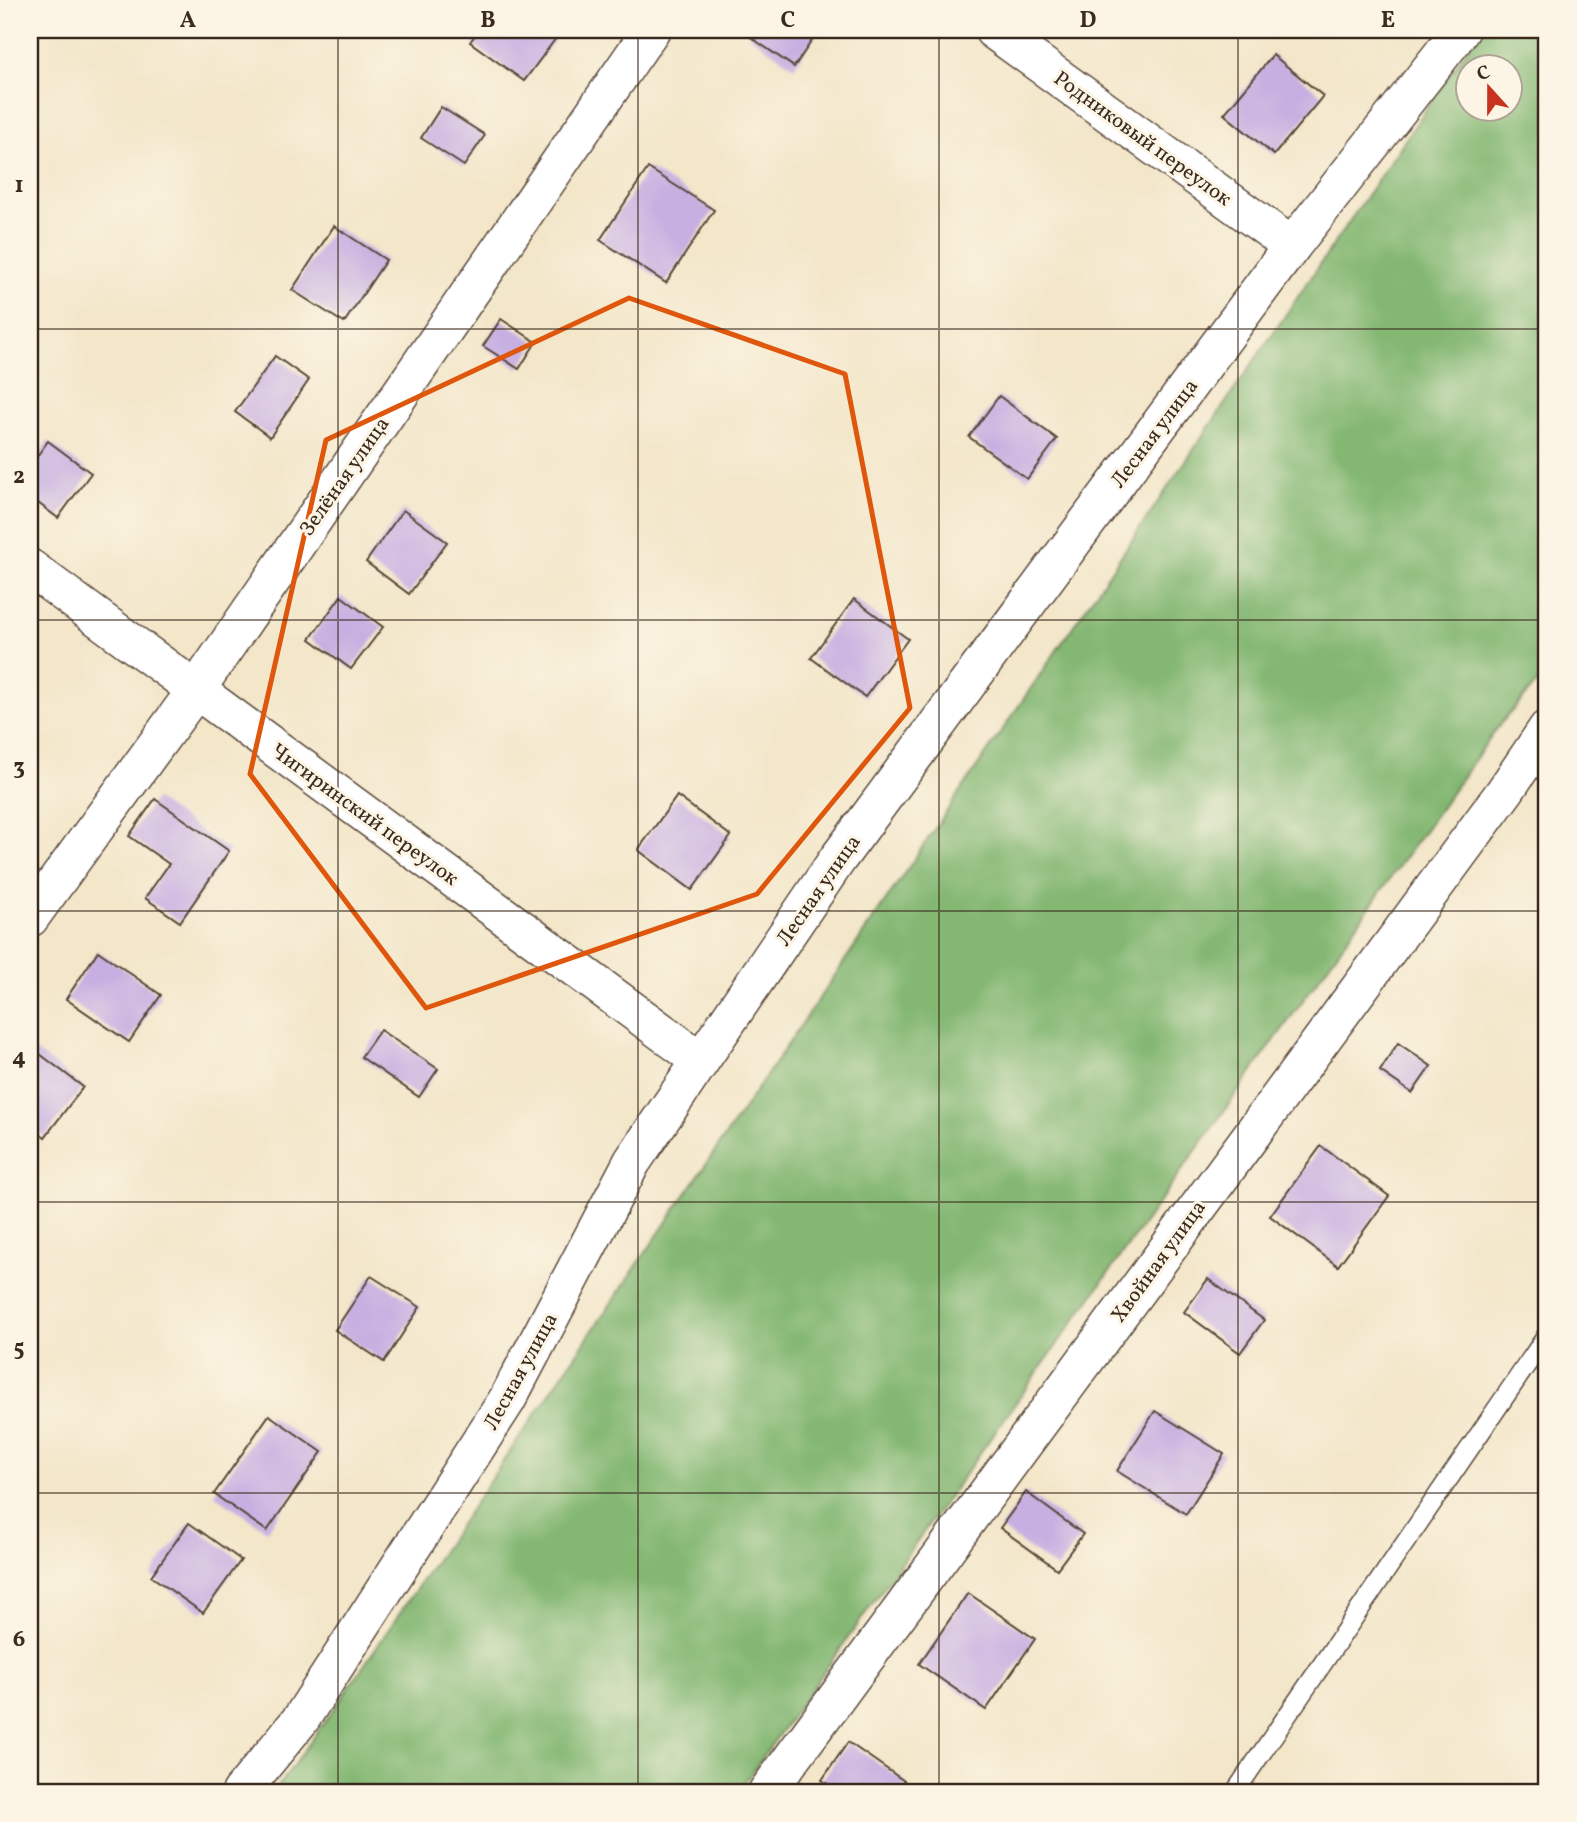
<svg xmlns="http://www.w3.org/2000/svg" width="1577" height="1822" font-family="Vollkorn,serif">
  <rect width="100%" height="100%" fill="#fcf5e5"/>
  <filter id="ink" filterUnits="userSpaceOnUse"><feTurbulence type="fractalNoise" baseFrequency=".0143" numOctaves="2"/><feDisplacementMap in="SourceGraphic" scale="14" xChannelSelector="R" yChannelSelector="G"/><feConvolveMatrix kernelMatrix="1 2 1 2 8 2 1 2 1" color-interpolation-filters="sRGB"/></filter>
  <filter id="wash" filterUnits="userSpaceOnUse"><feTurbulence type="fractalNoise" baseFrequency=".00686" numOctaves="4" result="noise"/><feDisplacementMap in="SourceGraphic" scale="28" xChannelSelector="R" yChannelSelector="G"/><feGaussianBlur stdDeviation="1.57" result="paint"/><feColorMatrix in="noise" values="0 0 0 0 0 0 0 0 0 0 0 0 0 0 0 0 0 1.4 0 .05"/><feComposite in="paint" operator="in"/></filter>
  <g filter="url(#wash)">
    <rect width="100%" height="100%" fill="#f3e6c9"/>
    <path fill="#83b772" stroke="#5f7048" stroke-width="2" fill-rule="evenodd" d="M1480,30H1547V672L1501,723L738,1792H274L339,1702ZM1468,66H1510V108H1468Z"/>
    <g id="blocks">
      <g fill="#c7b0e1">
        <path d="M479,30H562L524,81L470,42Z"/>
        <path d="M753,30H819L794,67L749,36Z"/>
        <path d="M1273,55L1323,96L1274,155L1224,114Z"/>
        <path d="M441,107L485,135L464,166L421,138Z"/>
        <path d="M648,168L714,210L666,283L600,240Z"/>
        <path d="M334,226L386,260L344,323L292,290Z"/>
        <path d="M501,319L536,342L519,369L483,346Z"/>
        <path d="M275,356L309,380L270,437L235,412Z"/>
        <path d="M999,396L1057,439L1027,479L969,437Z"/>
        <path d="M48,441L91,473L58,518L30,497V466Z"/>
        <path d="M403,510L447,542L409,594L366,562Z"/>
        <path d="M341,596L383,627L351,669L310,639Z"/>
        <path d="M854,599L908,639L865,697L811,658Z"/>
        <path d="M677,796L731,836L692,890L638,850Z"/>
        <path d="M155,799L229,851L180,922L145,898L169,864L129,836Z"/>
        <path d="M98,951L161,995L129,1042L66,999Z"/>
        <path d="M380,1030L438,1069L419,1097L361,1057Z"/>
        <path d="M1398,1043L1431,1066L1412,1093L1380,1071Z"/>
        <path d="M36,1051L83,1087L45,1137L30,1126V1059Z"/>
        <path d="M1321,1146L1389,1196L1338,1266L1270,1216Z"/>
        <path d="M371,1276L420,1307L384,1362L335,1330Z"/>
        <path d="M1208,1279L1264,1320L1240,1353L1184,1312Z"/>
        <path d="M1155,1411L1224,1454L1186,1514L1117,1471Z"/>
        <path d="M269,1415L322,1452L267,1531L214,1494Z"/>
        <path d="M1026,1492L1083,1534L1057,1569L1000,1528Z"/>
        <path d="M189,1523L241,1560L203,1613L151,1576Z"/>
        <path d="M968,1593L1035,1639L986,1710L919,1664Z"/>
        <path d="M848,1742L907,1783L901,1792H839L822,1780Z"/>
      </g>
    </g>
  </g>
  <g filter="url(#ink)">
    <use href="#blocks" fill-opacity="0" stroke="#574638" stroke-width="2"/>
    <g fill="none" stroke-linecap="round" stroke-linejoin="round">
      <g stroke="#574638" stroke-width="21">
        <path id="service" d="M1235,1792L1547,1335"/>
      </g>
      <g stroke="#574638" stroke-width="40">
        <g id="minor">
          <path d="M993,30L1292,246"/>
          <path d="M30,568L700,1060"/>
          <path d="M30,918L196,690L651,30"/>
          <path d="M241,1792L301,1719L507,1400L632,1162L837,860L1292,246L1461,30"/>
          <path d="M767,1792L1505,791L1547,729"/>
        </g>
      </g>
      <use href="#service" stroke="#fff" stroke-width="18"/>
      <use href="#minor" stroke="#fff" stroke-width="37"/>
    </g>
  </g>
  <path fill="none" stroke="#df570d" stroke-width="5" stroke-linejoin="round" d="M629,298L845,374L910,708L757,894L426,1008L250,774L326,440Z"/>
  <path fill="none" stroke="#3b2a1e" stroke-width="2" stroke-opacity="0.55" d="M338,30V1792M638,30V1792M939,30V1792M1238,30V1792M30,329H1547M30,620H1547M30,911H1547M30,1202H1547M30,1493H1547"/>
  <g text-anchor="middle" stroke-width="6" stroke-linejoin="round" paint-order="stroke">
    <g font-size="21" fill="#3b2a1e" stroke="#fcf5e5">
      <text transform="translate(1143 138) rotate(36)" y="7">Родниковый переулок</text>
      <text transform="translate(1154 433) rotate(-53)" y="7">Лесная улица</text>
      <text transform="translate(344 476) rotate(-55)" y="7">Зелёная улица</text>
      <text transform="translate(365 814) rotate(36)" y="7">Чигиринский переулок</text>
      <text transform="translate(818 890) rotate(-55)" y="7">Лесная улица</text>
      <text transform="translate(1158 1261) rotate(-54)" y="7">Хвойная улица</text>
      <text transform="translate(520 1371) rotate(-61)" y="7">Лесная улица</text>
    </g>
  </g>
  <rect width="1577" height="1822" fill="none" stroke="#fcf5e5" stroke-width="77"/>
  <g transform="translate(1489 88) rotate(339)"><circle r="33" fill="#fcf5e5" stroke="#afa495" stroke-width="2"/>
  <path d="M0-5L12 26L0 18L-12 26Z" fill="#c8321e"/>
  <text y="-10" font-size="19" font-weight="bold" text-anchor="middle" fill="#3b2a1e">С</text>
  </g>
  <rect x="38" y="38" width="1500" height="1746" fill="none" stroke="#3b2a1e" stroke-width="2.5"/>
  <g font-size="23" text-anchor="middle" font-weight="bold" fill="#3b2a1e">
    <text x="188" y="27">A</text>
    <text x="488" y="27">B</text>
    <text x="788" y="27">C</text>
    <text x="1088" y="27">D</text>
    <text x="1388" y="27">E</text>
    <text x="19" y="192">1</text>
    <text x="19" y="483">2</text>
    <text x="19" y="774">3</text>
    <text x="19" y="1064">4</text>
    <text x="19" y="1355">5</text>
    <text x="19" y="1646">6</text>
  </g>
</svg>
